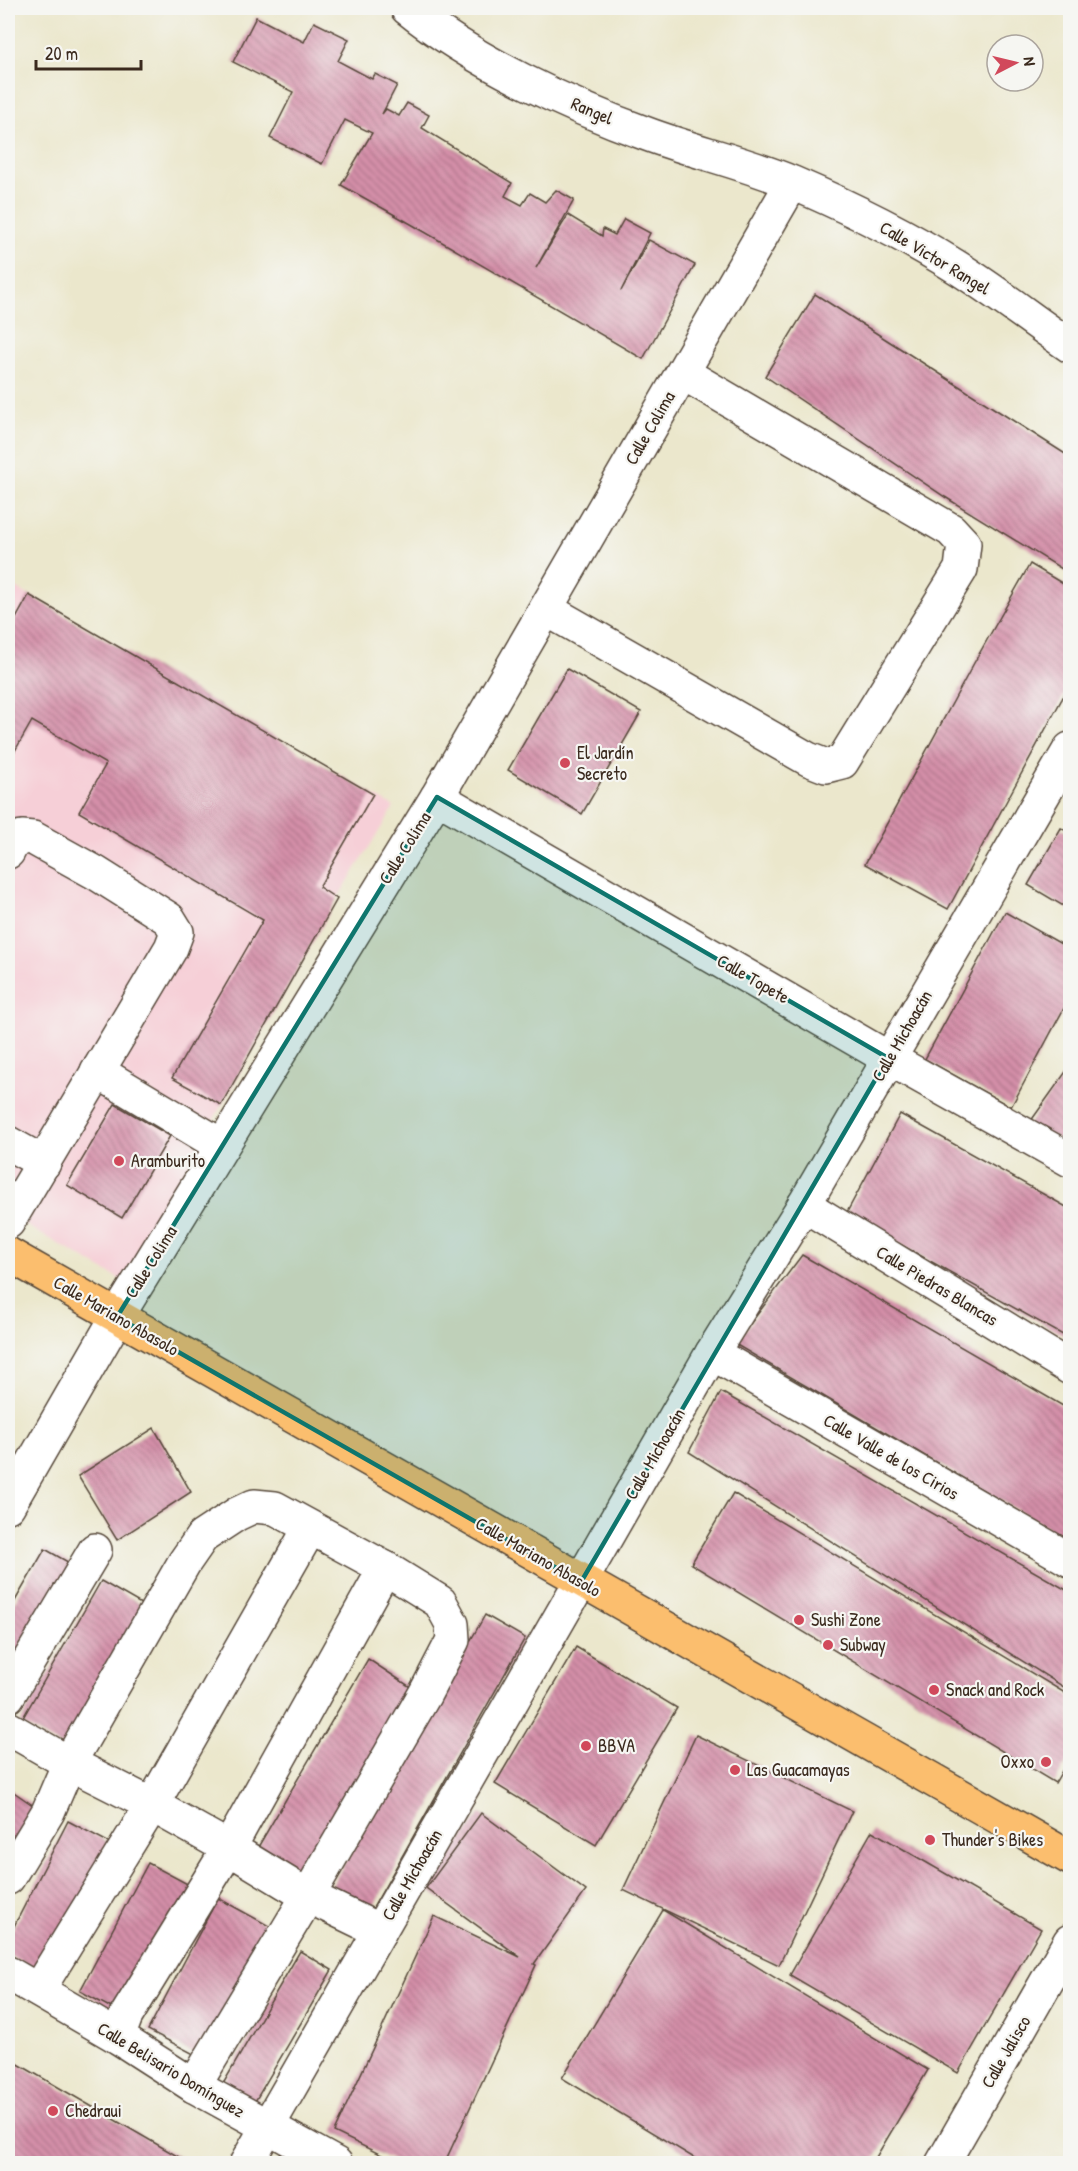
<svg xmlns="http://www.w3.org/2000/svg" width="1078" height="2171" font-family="'Patrick Hand',sans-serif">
  <defs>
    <pattern id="building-back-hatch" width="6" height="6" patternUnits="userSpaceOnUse" patternTransform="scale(1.5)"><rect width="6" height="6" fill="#d48fa9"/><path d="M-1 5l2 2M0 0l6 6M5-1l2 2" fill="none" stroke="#ad7589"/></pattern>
  </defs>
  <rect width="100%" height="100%" fill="#f6f6f2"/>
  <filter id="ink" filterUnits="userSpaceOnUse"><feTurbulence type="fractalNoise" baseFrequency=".0167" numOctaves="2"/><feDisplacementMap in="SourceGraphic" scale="12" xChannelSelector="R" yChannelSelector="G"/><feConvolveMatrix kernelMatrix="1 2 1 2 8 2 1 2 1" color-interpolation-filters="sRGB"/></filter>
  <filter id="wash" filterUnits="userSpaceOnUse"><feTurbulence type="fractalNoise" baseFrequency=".008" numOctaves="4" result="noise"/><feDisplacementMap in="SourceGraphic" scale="24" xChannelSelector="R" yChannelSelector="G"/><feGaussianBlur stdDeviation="1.35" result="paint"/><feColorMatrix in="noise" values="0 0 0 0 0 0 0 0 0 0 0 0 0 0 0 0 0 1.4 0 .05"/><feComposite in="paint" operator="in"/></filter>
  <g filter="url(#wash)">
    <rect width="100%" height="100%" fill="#ebe7cc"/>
    <path fill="#f6cfd7" d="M11,585L394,807L337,899L123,1281L8,1215V591Z"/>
    <g id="blocks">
      <g fill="url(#building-back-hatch)">
        <path d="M256,17L304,42L314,22L349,39L338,61L372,79L375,74L397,85L382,114L386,109L399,116L407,103L429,115L422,128L512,183L505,196L522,205L530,193L545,202L556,190L574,200L536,268L568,215L602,236L603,229L615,235L624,219L650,233L621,291L649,240L695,265L643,359L411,224L341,185L372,133L345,120L322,164L270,138L293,92L233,62Z"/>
        <path d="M815,294L1070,457V574L945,497L765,376Z"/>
        <path d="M1030,564L1070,588V684L948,909L865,864L974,663Z"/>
        <path d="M29,595L373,794L319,887L337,899L221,1105L172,1078L263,920L79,812L106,764L32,721L8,763V633Z"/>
        <path d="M567,669L641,712L582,814L508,770Z"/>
        <path d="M1061,828L1070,833V910L1028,885Z"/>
        <path d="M1005,912L1070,949V997L1011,1107L925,1059Z"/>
        <path d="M1070,1066V1144L1028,1125Z"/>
        <path d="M115,1104L170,1136L122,1218L67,1185Z"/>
        <path d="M900,1114L1070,1209V1339L846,1214Z"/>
        <path d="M802,1255L1070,1410V1541L735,1344Z"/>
        <path d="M721,1392L1070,1592V1691L689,1452Z"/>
        <path d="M154,1428L191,1492L117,1540L78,1476Z"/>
        <path d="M733,1493L1070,1696V1757L1055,1783L691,1564Z"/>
        <path d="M45,1549L82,1570L8,1696V1613Z"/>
        <path d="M101,1581L148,1608L68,1750L20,1723Z"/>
        <path d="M485,1615L525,1638L365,1922L324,1899Z"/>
        <path d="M576,1647L677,1708L596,1845L495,1784Z"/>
        <path d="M368,1659L421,1694L306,1891L251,1859Z"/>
        <path d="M696,1735L852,1811L779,1965L623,1890Z"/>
        <path d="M8,1788L44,1813L8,1874Z"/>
        <path d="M481,1813L586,1891L534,1964L536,1965L444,2164H400L334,2132L434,1916L520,1957L426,1888Z"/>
        <path d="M68,1821L112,1844L45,1974L8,1955V1938Z"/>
        <path d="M872,1831L1041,1929L958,2073L790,1975Z"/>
        <path d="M148,1863L195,1888L126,2016L80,1991Z"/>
        <path d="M218,1898L271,1927L205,2060L148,2030Z"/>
        <path d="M663,1910L928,2070L872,2164H704L562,2078Z"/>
        <path d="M300,1951L332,1970L247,2115L216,2096Z"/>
        <path d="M8,2058L191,2164H8Z"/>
      </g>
    </g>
  </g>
  <g filter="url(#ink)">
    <use href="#blocks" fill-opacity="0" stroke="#554638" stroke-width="1.5"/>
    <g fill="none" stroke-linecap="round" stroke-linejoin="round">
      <g stroke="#554638" stroke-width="36">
        <g id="minor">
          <path d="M407,8C471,60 569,106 647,134C695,152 746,163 793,183C849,207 904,234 955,266C994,290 1032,320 1070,346"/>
          <path d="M546,609L808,759L826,766L842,762L961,569L964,544L951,530L683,373"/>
          <path d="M437,797L888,1058L1070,1160"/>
          <path d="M8,852L12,844L22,837L33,838L96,873L169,919L177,932L171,948L8,1222"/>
          <path d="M97,1071L222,1146"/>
          <path d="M8,1143L44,1163"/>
          <path d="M804,1205L1070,1368"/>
          <path d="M712,1353L1070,1560"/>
          <path d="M8,1506L117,1317L437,797L792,183"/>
          <path d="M8,1696L95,1550"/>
          <path d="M8,1728L69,1763L152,1805L229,1848L308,1896L380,1931"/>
          <path d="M8,1878L48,1812L69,1763L184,1563L202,1537L237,1514L254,1506L275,1508L385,1568L440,1602L452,1624L453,1640L425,1694L308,1896L194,2086"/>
          <path d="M8,1973L118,2037L194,2086L336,2164"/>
          <path d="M38,1990L152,1805L310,1528"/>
          <path d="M118,2037L126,2016L229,1848L385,1568"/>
          <path d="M246,2164L712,1353L804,1205L1070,749"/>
          <path d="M942,2164L1070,1941"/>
        </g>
      </g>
      <g stroke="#554638" stroke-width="36">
        <path id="major" d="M8,1254L1070,1858"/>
      </g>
      <use href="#minor" stroke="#fff" stroke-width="33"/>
      <use href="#major" stroke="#fbbe6e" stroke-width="33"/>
    </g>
  </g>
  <path fill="#0f766e" fill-opacity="0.2" stroke="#0f766e" stroke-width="4.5" stroke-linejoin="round" d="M437,797L888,1058L581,1582L117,1317Z"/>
  <g fill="#d1495b" stroke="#f6f6f2" stroke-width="2">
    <circle cx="565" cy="763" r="6"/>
    <circle cx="119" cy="1161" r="6"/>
    <circle cx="799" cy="1620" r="6"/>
    <circle cx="828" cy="1645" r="6"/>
    <circle cx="934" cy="1690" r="6"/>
    <circle cx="586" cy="1746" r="6"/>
    <circle cx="1046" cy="1762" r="6"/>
    <circle cx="735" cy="1770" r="6"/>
    <circle cx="930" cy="1840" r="6"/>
    <circle cx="53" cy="2111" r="6"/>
  </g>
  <g text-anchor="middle" stroke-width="4.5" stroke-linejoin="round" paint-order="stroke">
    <g font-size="18" fill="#3b2a1e" stroke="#f6f6f2">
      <text transform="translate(592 111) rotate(23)" y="6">Rangel</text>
      <text transform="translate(935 258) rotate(31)" y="6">Calle Victor Rangel</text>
      <text transform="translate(650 428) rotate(-60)" y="6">Calle Colima</text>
      <text transform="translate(405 848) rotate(-58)" y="6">Calle Colima</text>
      <text transform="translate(753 979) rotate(30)" y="6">Calle Topete</text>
      <text transform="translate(902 1036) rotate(-60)" y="6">Calle Michoacán</text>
      <text transform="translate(151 1262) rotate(-58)" y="6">Calle Colima</text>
      <text transform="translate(937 1286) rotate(31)" y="6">Calle Piedras Blancas</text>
      <text transform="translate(116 1316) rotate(30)" y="6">Calle Mariano Abasolo</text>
      <text transform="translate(655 1454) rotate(-60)" y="6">Calle Michoacán</text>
      <text transform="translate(891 1457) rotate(30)" y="6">Calle Valle de los Cirios</text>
      <text transform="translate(538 1557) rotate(30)" y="6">Calle Mariano Abasolo</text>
      <text transform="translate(412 1875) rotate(-60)" y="6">Calle Michoacán</text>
      <text transform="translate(1006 2052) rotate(-60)" y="6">Calle Jalisco</text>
      <text transform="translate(171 2070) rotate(31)" y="6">Calle Belisario Domínguez</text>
    </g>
    <g font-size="18" fill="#3b2a1e" stroke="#f6f6f2" text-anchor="start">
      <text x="577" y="759">El Jardín<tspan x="577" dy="21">Secreto</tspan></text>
      <text x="131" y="1167">Aramburito</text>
      <text x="811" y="1626">Sushi Zone</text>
      <text x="840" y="1651">Subway</text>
      <text x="946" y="1696">Snack and Rock</text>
      <text x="598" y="1752">BBVA</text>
      <text x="1034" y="1768" text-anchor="end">Oxxo</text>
      <text x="747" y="1776">Las Guacamayas</text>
      <text x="942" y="1846">Thunder's Bikes</text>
      <text x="65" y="2117">Chedraui</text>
    </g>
  </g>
  <rect width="1078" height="2171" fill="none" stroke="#f6f6f2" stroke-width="30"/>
  <g transform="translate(1015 63) rotate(83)"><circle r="28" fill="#f6f6f2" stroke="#aba49d" stroke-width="1.5"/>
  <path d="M0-4.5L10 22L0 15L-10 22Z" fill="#d1495b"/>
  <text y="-9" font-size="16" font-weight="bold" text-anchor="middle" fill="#3b2a1e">N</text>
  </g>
  <path d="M36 60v9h105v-9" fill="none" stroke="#3b2a1e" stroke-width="3"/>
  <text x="45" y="60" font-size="18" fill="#3b2a1e" stroke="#f6f6f2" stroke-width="4.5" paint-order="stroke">20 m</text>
</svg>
